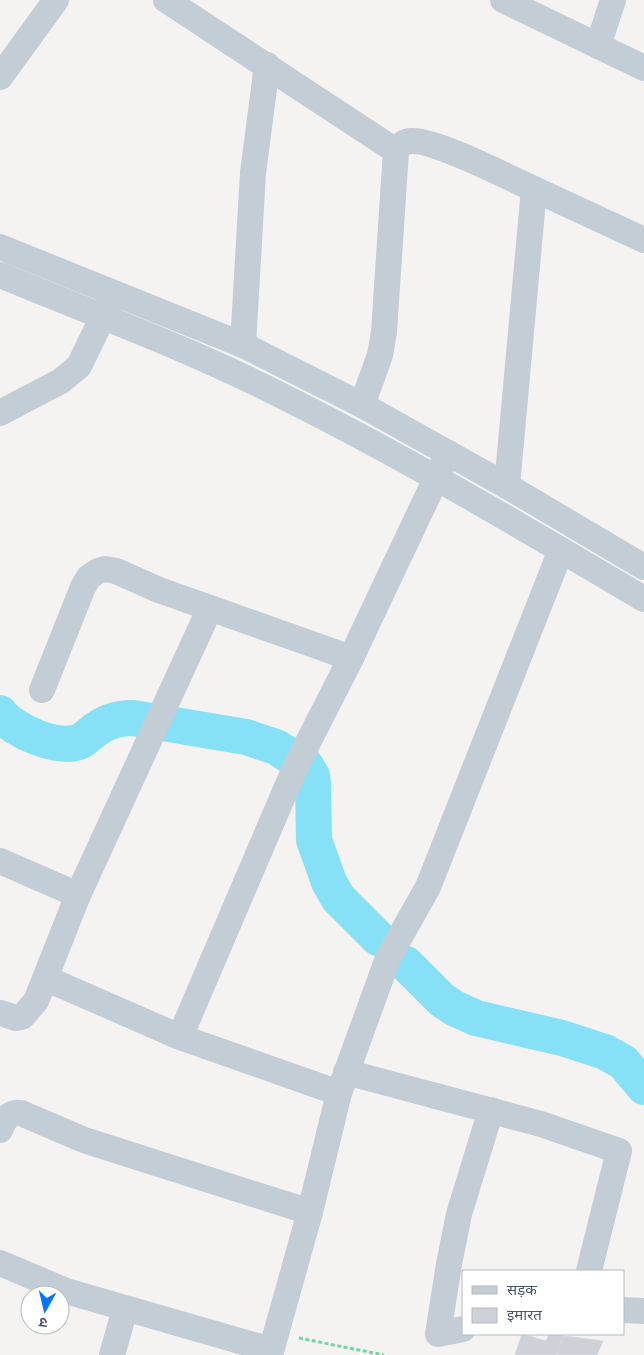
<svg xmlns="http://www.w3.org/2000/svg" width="644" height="1355" font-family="Ubuntu,'Noto Sans Devanagari',sans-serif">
  <rect width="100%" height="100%" fill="#f5f2f2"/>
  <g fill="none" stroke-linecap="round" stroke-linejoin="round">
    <g stroke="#86e1f7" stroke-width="36">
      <path d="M0,713C13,731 59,751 81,741C85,739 87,736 90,734C103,723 115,718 133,718L246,737L276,747L306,766L312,776L313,784L314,840L329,882L338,898L378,938"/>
      <path d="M406,964L442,1000L454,1008L476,1018L562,1038L605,1052L623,1062L644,1087"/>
    </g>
  </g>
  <g fill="#ced1d8" stroke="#d6d8de">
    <path d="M522,1334L546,1341L549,1334H564L557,1355H515Z"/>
    <path d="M563,1336L603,1341L597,1355H557Z"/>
  </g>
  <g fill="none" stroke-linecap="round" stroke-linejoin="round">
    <path stroke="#71d8a3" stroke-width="3" stroke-dasharray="4 2.5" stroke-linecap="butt" d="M299,1338L384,1355"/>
    <g stroke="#c2cdd5" stroke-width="26">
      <path d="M166,0L396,151"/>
      <path d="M503,0L644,68"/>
      <path d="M598,46L613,0"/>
      <path d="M0,77L56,0"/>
      <path d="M0,247L243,345L362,405L507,486L644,567"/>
      <path d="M0,275C97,315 195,351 288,399C410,460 527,530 644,599"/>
      <path d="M243,345L253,173L267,65"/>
      <path d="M362,405L380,355L384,332L396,151C400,145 404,141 411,141C435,139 509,178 534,189"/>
      <path d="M0,413L61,381L79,366L110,302"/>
      <path d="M507,486L534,189L644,240"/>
      <path d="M42,690L83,587L89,577L98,571L105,569L116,571L159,590L351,658"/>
      <path d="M0,861L78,895"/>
      <path d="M47,979L180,1037"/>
      <path d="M0,1013L16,1018L22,1017L36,1001L78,895L210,608"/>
      <path d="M346,1072L541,1124L619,1151L589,1271"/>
      <path d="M339,1093L388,958L428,887L561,550"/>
      <path d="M0,1130C4,1120 9,1111 21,1113L84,1140L310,1212"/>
      <path d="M0,1263L66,1291L271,1350"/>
      <path d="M623,1310L644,1311"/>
      <path d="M463,1329L438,1334L449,1264L459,1214L491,1110"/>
      <path d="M112,1355L125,1309"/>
      <path d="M270,1355L310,1212L339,1093L180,1037L295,768L351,658L448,453"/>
    </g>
  </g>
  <rect x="462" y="1270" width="162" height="65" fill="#ffffff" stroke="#b5bbc0"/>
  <rect x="472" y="1286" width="25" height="8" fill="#c2cdd5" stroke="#b5bbc0"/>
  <text x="507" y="1295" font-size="15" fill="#475662">सड़क</text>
  <rect x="472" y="1308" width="25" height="15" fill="#ced1d8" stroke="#b5bbc0"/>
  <text x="507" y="1320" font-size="15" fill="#475662">इमारत</text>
  <g transform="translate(45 1310) rotate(188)"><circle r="24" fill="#ffffff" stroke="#b5bbc0"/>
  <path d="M0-4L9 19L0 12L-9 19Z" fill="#0575fb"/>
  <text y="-8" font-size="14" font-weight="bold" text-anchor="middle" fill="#475662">उ</text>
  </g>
</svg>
